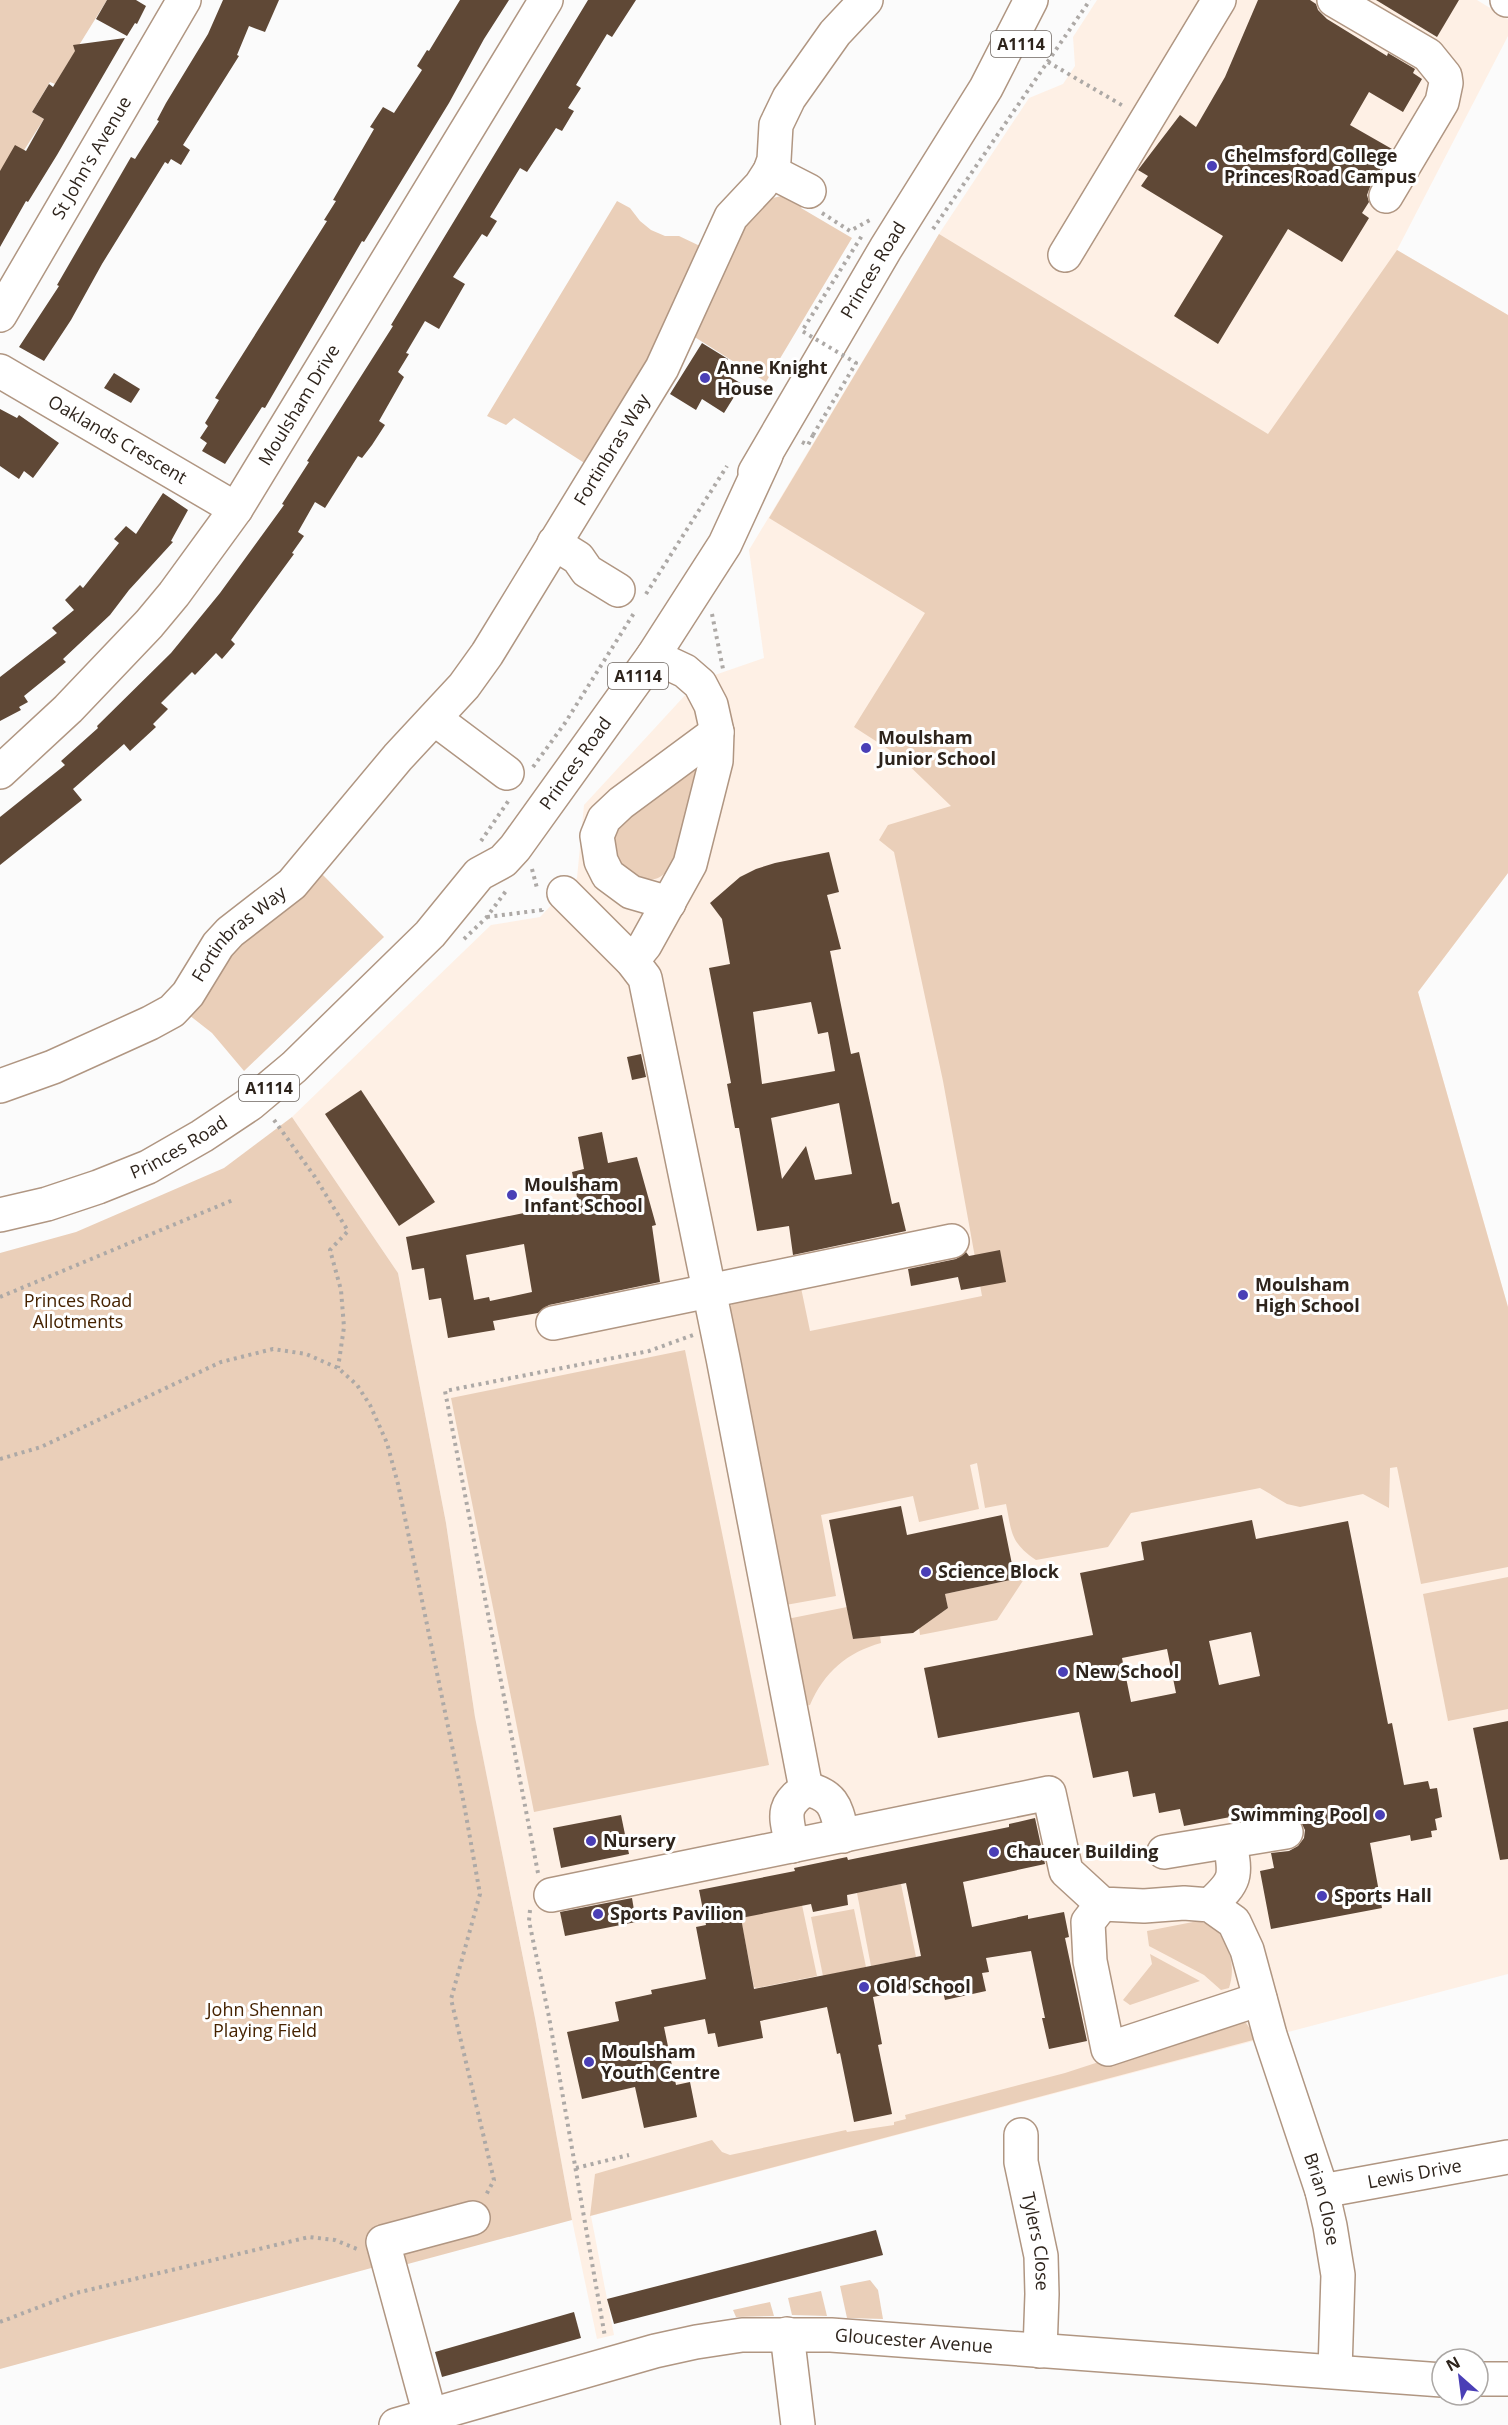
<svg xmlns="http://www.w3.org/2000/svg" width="1508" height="2425" font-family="'Open Sans',sans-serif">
  <rect width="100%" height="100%" fill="#fbfbfb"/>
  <path fill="#fef0e5" d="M1097,0H1477L1508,19V36L1397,250L1508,315V873L1418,992L1508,1307V1974L591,2216L614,2335L597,2339L572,2220L535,2018L475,1717L446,1523L398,1273L292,1117L491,925L540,917L577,878L584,805L688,692L709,677L764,658L749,550L939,234L1029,98L1063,84L1075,66L1073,37Z"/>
  <g fill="#eacfb9">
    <path d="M0,0H107L55,84L50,82L32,112L44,119L12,169L0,171Z"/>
    <path d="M785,195L804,204L801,208L852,238L766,382L693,336L745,222L769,199Z"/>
    <path d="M617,201L630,208L640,221L651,230L665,236H679L700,246L670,322L586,464L514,418L506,425L487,416Z"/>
    <path d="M939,234L1268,434L1397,250L1508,315V873L1418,992L1508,1307V1567L1421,1584L1397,1467L1390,1468L1389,1508L1363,1494L1300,1507L1287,1504L1260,1488L1131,1513L1108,1547L1036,1560C1010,1542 1012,1533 1006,1504L985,1508L977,1463L970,1465L979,1509L919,1522L913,1496L821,1515L836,1596L780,1606L724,1318L737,1295L800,1283L810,1331L982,1296L943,1081L894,852L879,840L888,825L951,806L899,756L854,727L925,613L769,518Z"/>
    <path d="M704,760C697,787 685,867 658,878C647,882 637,877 626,875L611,850L616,827Z"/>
    <path d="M321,873L384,937L244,1071L212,1033L189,1015L207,995L231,952Z"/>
    <path d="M292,1117L398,1273L446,1523L475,1717L535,2018L572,2220L404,2265L375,2267L0,2369V1253L76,1232L224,1168Z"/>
    <path d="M685,1350L769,1765L534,1812L451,1398Z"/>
    <path d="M1020,1563L1030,1570L997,1620L920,1635L919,1628L948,1608L945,1594L1015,1579L1012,1565Z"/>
    <path d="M1508,1577V1709L1448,1721L1423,1594Z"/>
    <path d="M847,1607L853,1639L880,1636L881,1643C848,1652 824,1672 810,1705L799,1707L782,1620Z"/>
    <path d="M901,1884L916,1957L871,1966L857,1893Z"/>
    <path d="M802,1905L817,1976L757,1988L754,1987L741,1920L743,1917Z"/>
    <path d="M854,1909L866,1967L823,1976L811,1917Z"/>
    <path d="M1198,1921L1214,1926C1228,1944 1237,1965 1229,1988L1221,1990L1204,1975L1149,1946L1147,1931Z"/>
    <path d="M1150,1954L1200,1981L1130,2005L1123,2000L1152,1964Z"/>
    <path d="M1231,2019L1246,2023L1257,2039L590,2216L595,2174L712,2140L722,2152L730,2155L846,2130L847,2132L894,2125V2122L906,2119L905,2115L1065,2073Z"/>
    <path d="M870,2280L878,2290L883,2319L847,2318L840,2286Z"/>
    <path d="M821,2291L827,2316L792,2315L788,2298Z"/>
    <path d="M770,2302L774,2316L736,2317L733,2310Z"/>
  </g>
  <g fill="#5f4836" fill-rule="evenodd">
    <path d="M107,0H136L146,6L137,24L135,23L127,36L96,19Z"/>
    <path d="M223,0H279L265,32L249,26L237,55L239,56L183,145L190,150L181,165L171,159L168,164L165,162L102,264L71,320L44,361L19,347L59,286L57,285L131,157L135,159L159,121L157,120L166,103L208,34Z"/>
    <path d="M460,0H509L484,39L449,103L364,242L362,241L265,408L262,407L225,464L202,451L207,443L200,438L208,426L205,423L219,400L215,398L327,221L324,220L336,201L333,200L374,129L370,127L383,107L394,113L422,70L417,66L427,50L429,51Z"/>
    <path d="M588,0H636L612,37L607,34L576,85L581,88L568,108L574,111L562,131L556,128L527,172L520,168L490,217L497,221L487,237L482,234L453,277L465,284L439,329L425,321L406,353L409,354L398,372L404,377L379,421L385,425L372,445L362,458L358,456L325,508L315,502L298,532L304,536L292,553L294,554L231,640L235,644L222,659L216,653L195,675L192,672L161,703L168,709L153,724L156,727L130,751L124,744L73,789L82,800L0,865V817L65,765L61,761L98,728L97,726L171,653L220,593L284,505L282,504L309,462L307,461L393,326L391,325Z"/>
    <path d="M1258,0H1310L1316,4L1318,10L1327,19L1387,56L1388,53L1415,69L1413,73L1422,79L1403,112L1369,92L1350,125L1392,149L1370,187L1367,195L1369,202L1362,213L1369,218L1342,262L1288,229L1218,344L1174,316L1223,236L1141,186L1148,176L1138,170L1180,115L1196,127L1225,77Z"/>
    <path d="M1376,0H1459L1437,37Z"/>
    <path d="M125,38L57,155L28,202L26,201L0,247V171L15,145L26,151L44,119L32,112L49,84L53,87L75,51L73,45Z"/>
    <path d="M702,343L728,359L720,371L742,384L724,413L702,399L696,410L670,394Z"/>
    <path d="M114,373L140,389L131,403L104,388Z"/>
    <path d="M0,409L17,418L19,415L59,443L33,478L24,471L19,479L0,466Z"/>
    <path d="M163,493L188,510L171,541L173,542L129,590L110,615L63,659L66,662L24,696L28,702L19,707L21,710L0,721V677L57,633L52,628L74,610L65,600L80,585L83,588L119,543L114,539L126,526L136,534Z"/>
    <path d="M829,852L839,892L827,895L841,949L830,951L851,1054L859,1052L892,1204L899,1202L906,1231L793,1255L789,1226L757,1231L739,1128H735L727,1084L731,1083L709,968L730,964L722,919L710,903L740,877L756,869L775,863ZM811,1002L818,1034L828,1032L835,1071L762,1084L753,1012ZM839,1103L852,1174L815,1180L806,1146L782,1179L771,1118Z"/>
    <path d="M641,1054L646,1077L632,1080L627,1057Z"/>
    <path d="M361,1090L435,1202L399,1226L325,1114Z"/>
    <path d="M602,1132L608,1163L637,1157L656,1225L652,1226L660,1282L549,1305L538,1313L493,1321L495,1330L448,1338L441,1298L429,1300L424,1268L412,1270L406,1237L578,1202L572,1172L584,1169L578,1137ZM524,1244L532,1292L490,1301L489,1297L474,1300L466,1255Z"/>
    <path d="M1000,1250L1006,1282L961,1290L958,1277L911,1286L908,1269L956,1259L966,1252L969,1256Z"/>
    <path d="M901,1506L907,1535L1002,1515L1015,1579L945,1594L948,1608L913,1633L853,1639L829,1520Z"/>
    <path d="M1252,1520L1256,1539L1348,1521L1388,1724L1392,1723L1404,1785L1428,1781L1430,1789L1437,1788L1442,1817L1435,1819L1437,1830L1431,1831L1432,1837L1411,1841L1410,1835L1370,1843L1382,1908L1271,1929L1260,1871L1274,1868L1271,1853L1289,1851L1298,1846L1304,1838L1305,1830L1300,1820L1293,1815L1284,1813L1262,1817L1261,1811L1184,1826L1180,1809L1159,1813L1155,1793L1133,1797L1128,1771L1093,1778L1079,1712L938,1738L924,1668L1093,1635L1080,1573L1144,1560L1141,1542ZM1251,1632L1260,1676L1219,1685L1209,1641ZM1167,1649L1176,1693L1131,1702L1122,1658Z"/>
    <path d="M1508,1721V1859L1500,1860L1473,1728Z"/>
    <path d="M621,1815L629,1854L561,1868L553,1828Z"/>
    <path d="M1035,1818L1045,1864L963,1882L972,1927L1028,1915V1919L1064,1912L1069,1937L1065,1938L1087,2041L1049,2049L1042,2018H1045L1031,1951L986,1958L989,1972L982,1973L986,1991L945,2000L941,1983L873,1997L882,2044L878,2045L892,2114L854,2122L840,2053L837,2054L827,2007L760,2021L763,2038L718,2047L715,2033L708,2034L705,2019L664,2027L676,2085L690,2082L697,2117L644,2128L635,2087L582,2099L567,2032L619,2021L615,2002L652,1994L651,1990L706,1979L696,1927L706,1925L699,1890L795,1871L794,1868L847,1857L848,1860L1009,1827V1824ZM906,1883L921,1956L754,1989L741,1918L811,1904L813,1912L848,1905L847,1895Z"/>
    <path d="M632,1898L636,1922L565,1936L560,1912Z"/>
    <path d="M876,2230L883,2255L614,2324L607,2299Z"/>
    <path d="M574,2312L581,2338L442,2377L435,2352Z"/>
  </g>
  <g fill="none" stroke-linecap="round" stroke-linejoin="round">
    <g stroke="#b09682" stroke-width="36">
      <g id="minor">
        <path d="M1334,0L1428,55L1445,76L1446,83L1442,102L1386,196"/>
        <path d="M1507,0H1508"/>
        <path d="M770,171L809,191"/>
        <path d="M1065,255L1219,0"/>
        <path id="s1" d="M0,315L184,0"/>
        <path id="s2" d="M0,371L236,509"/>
        <path d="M554,543L578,558L587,571L618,590"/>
        <path d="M435,719L507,773"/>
        <path id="s3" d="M0,772L68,709L149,624L174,594L236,509L546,0"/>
        <path d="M564,893L632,961L645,978L723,1358L806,1789"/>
        <path d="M669,903L631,892L608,875L601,861L597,836L604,819L621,803L717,732"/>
        <path d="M632,961L645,945L690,864L716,761L717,732L711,705L700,684L685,671L653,656"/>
        <path id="s4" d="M0,1086L53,1067L150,1023L172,1011L188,994L218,945L230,932L292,884L398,757L464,686L487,654L662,368L731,217L761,185L770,171L774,160L776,125L789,98L835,33L866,0"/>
        <path d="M553,1323L952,1241"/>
        <path d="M792,1846C787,1818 779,1807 806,1789C836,1795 836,1810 843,1836"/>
        <path d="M1164,1852L1286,1832"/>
        <path id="s5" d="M551,1895L1049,1793L1066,1871L1102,1904L1144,1906L1184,1903L1210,1905L1234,1922L1247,1950L1270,2035L1322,2191L1330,2226L1338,2275L1335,2371"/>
        <path d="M1102,1904L1088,1922L1090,1961L1108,2049L1260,1999"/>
        <path d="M1210,1905C1237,1880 1236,1877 1230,1842"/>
        <path id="s6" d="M1021,2135V2162L1041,2256L1042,2294L1040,2351"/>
        <path id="s7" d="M1322,2191L1508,2157"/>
        <path d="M787,2334L798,2425"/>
        <path d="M1478,2379H1508"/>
        <path d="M430,2415L383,2242L473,2218"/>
        <path id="s8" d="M396,2425L655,2351L696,2342L742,2335H831L1442,2380"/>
      </g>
    </g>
    <g stroke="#b09682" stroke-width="36">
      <g id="major">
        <path id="s9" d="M755,472L886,248L986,88L1031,0"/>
        <path id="s10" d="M0,1215L47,1204L98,1187L148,1167L202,1136L250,1104L294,1067L430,934L479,874L503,861L515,848L653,656L725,544L766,455"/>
      </g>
    </g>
    <g stroke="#ada9a6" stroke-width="4" stroke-dasharray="3 4.5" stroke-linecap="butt">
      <path d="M1048,62L1125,107"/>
      <path d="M822,213L850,231L870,220"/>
      <path d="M933,229L1090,0"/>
      <path d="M802,442L808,445L813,435"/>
      <path d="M646,594L727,466"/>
      <path d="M712,614L723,669"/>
      <path d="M533,767L565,723L634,613"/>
      <path d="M481,841L509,800"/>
      <path d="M532,869L537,888"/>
      <path d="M487,917L542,910V907"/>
      <path d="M464,939L486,918L506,891"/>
      <path d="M274,1120L315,1177L348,1231L330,1250L341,1290L344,1327L338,1368"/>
      <path d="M0,1297L233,1200"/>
      <path d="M0,1459L41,1447L221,1362L273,1349L306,1354L338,1368L357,1385L370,1405L387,1443L398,1484L464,1804L480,1894L451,1999L494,2180L486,2195"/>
      <path d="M538,1873L445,1391L649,1351L693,1335"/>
      <path d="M530,1910L529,1921L549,2017L605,2337"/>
      <path d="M576,2168L629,2155"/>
      <path d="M0,2322L76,2293L309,2237L335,2240L357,2249"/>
    </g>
    <use href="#minor" stroke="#fff" stroke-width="33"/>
    <use href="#major" stroke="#fff" stroke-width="33"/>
    <path stroke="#ada9a6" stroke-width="4" stroke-dasharray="3 4.5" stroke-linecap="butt" d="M813,435L856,363L802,331L863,234"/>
  </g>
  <g fill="#4a3fb6" stroke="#fff" stroke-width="2">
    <circle cx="1212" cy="166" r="6"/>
    <circle cx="705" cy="378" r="6"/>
    <circle cx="866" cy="748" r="6"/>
    <circle cx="512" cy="1195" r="6"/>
    <circle cx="1243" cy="1295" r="6"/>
    <circle cx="926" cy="1572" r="6"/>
    <circle cx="1063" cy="1672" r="6"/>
    <circle cx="1380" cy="1815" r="6"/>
    <circle cx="591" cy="1841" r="6"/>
    <circle cx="994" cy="1852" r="6"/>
    <circle cx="1322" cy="1896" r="6"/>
    <circle cx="598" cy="1914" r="6"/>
    <circle cx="864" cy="1987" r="6"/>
    <circle cx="589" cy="2062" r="6"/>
  </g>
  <g text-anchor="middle" stroke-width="6" stroke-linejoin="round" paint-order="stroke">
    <g fill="#fff" stroke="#6d6660" stroke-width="1.5">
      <rect x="991" y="31" width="60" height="26" rx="4.5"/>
      <rect x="608" y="663" width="60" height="26" rx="4.5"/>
      <rect x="239" y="1075" width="60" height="26" rx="4.5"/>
    </g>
    <g font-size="16" font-weight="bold" fill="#2e241c">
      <text x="1021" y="50">A1114</text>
      <text x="638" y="682">A1114</text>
      <text x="269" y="1094">A1114</text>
    </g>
    <g font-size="18" font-weight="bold" fill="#2e241c" stroke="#fff" text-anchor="start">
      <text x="1224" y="162">Chelmsford College<tspan x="1224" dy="21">Princes Road Campus</tspan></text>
      <text x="717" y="374">Anne Knight<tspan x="717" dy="21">House</tspan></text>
      <text x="878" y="744">Moulsham<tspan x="878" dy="21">Junior School</tspan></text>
      <text x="524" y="1191">Moulsham<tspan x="524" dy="21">Infant School</tspan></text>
      <text x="1255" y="1291">Moulsham<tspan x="1255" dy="21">High School</tspan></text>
      <text x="938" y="1578">Science Block</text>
      <text x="1075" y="1678">New School</text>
      <text x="1368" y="1821" text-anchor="end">Swimming Pool</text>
      <text x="603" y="1847">Nursery</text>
      <text x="1006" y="1858">Chaucer Building</text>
      <text x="1334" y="1902">Sports Hall</text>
      <text x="610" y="1920">Sports Pavilion</text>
      <text x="876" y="1993">Old School</text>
      <text x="601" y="2058">Moulsham<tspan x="601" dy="21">Youth Centre</tspan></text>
    </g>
    <g font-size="18" fill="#2e241c" stroke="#fff">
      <text dy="6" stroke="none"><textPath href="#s1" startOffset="182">St John's Avenue</textPath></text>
      <text dy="6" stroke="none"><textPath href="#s9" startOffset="234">Princes Road</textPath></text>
      <text dy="6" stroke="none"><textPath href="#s3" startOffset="476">Moulsham Drive</textPath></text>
      <text dy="6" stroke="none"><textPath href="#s2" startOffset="136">Oaklands Crescent</textPath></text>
      <text dy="6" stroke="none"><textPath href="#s4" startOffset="906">Fortinbras Way</textPath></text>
      <text dy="6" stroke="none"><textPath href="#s10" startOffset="750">Princes Road</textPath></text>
      <text dy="6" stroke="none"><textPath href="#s4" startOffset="291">Fortinbras Way</textPath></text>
      <text dy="6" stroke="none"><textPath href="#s10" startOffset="192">Princes Road</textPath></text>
      <text dy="6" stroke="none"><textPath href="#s7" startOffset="94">Lewis Drive</textPath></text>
      <text dy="6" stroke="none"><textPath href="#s5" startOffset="1066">Brian Close</textPath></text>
      <text dy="6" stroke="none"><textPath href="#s6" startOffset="108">Tylers Close</textPath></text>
      <text dy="6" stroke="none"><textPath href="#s8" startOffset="530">Gloucester Avenue</textPath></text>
    </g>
    <g font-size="18" fill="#452200" stroke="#fff">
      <text x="78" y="1307">Princes Road<tspan x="78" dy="21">Allotments</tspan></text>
      <text x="265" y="2016">John Shennan<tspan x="265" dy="21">Playing Field</tspan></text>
    </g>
  </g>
  <g transform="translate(1460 2377) rotate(332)"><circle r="28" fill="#ffffff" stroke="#aba7a4" stroke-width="1.5"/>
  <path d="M0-4.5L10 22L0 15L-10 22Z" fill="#4a3fb6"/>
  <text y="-9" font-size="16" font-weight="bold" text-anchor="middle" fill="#2e241c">N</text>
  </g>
</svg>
